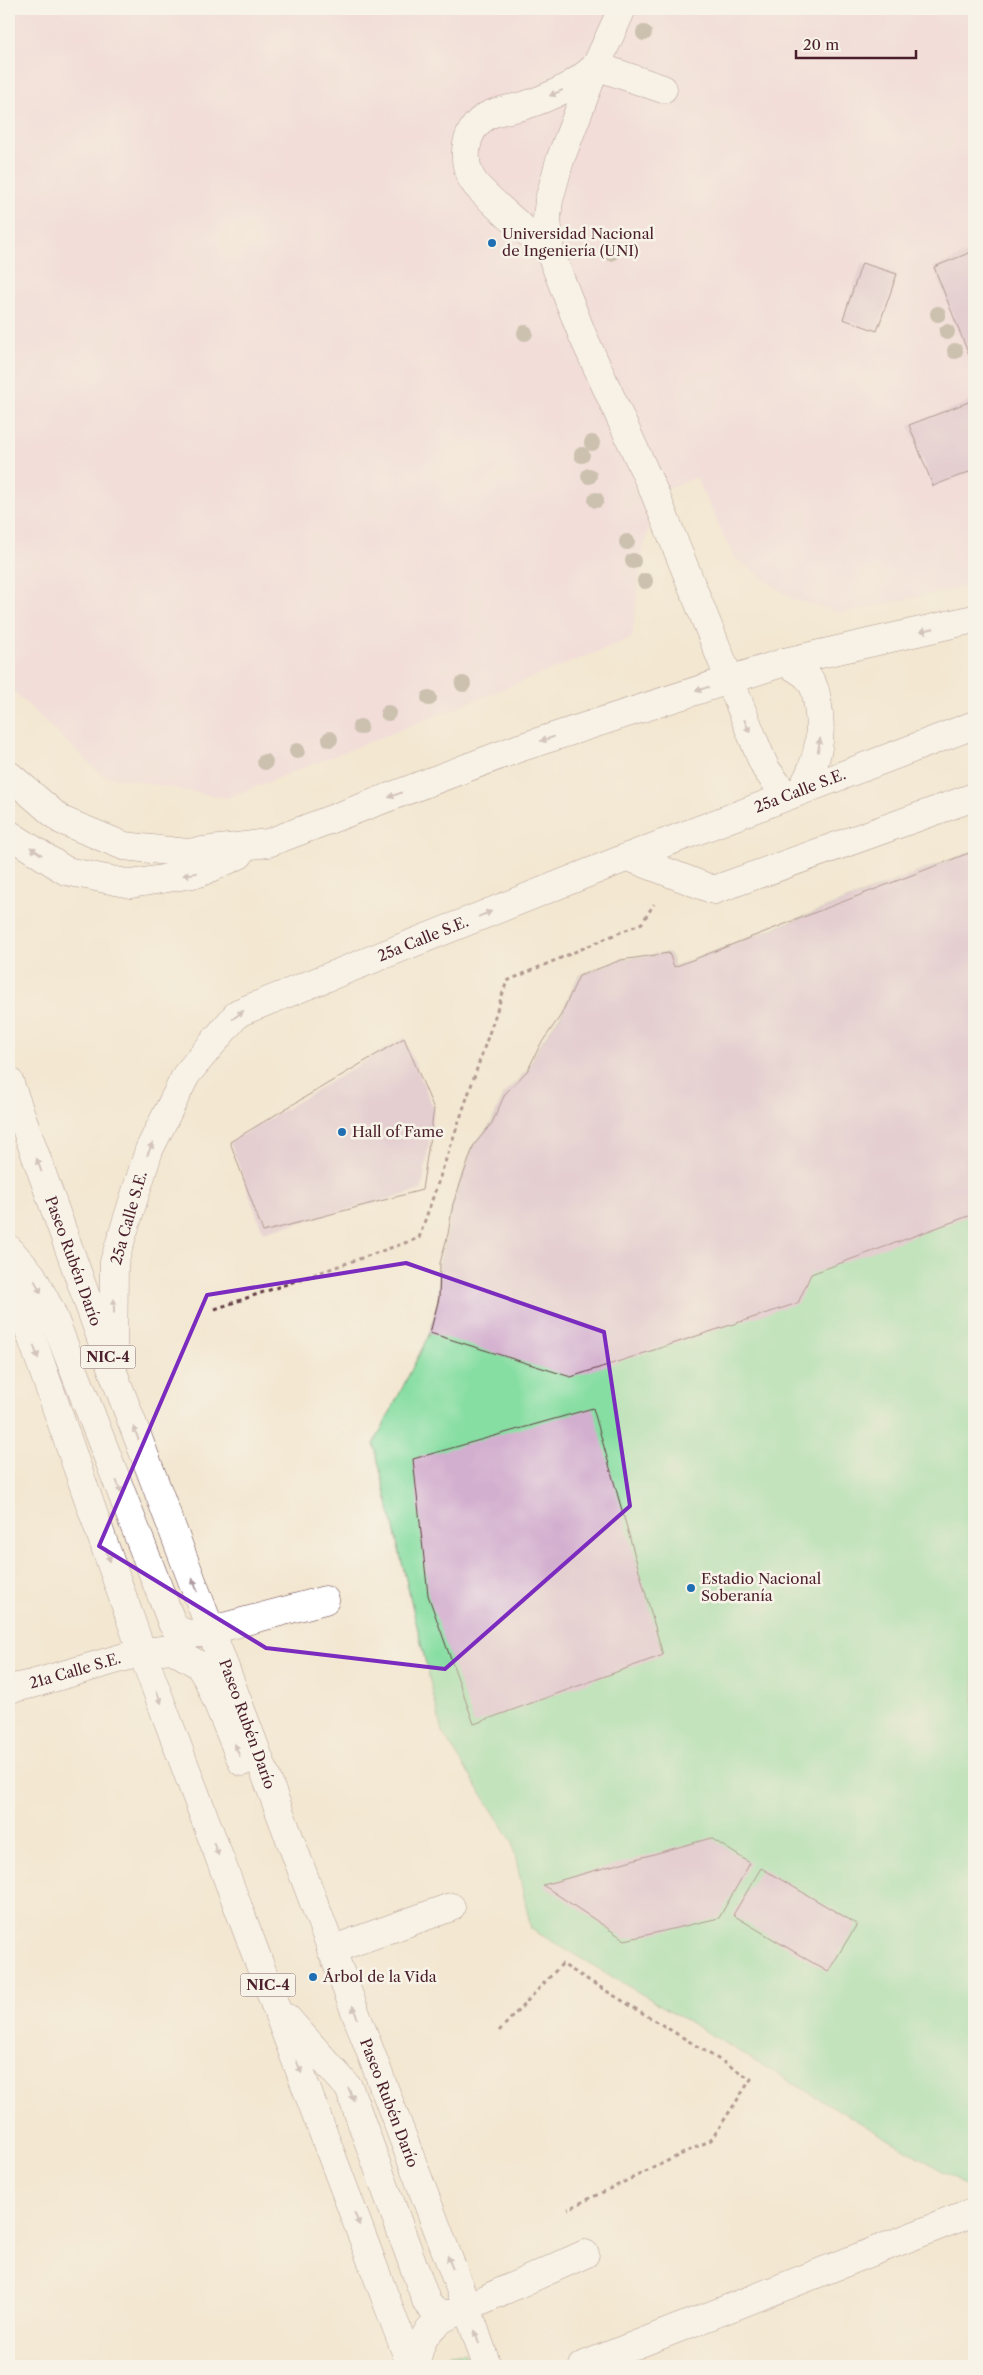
<svg xmlns="http://www.w3.org/2000/svg" width="983" height="2375" font-family="'Libre Caslon Text',serif">
  <rect width="100%" height="100%" fill="#f7f3e8"/>
  <filter id="ink" filterUnits="userSpaceOnUse"><feTurbulence type="fractalNoise" baseFrequency=".02" numOctaves="2"/><feDisplacementMap in="SourceGraphic" scale="10" xChannelSelector="R" yChannelSelector="G"/><feConvolveMatrix kernelMatrix="1 2 1 2 8 2 1 2 1" color-interpolation-filters="sRGB"/></filter>
  <filter id="wash" filterUnits="userSpaceOnUse"><feTurbulence type="fractalNoise" baseFrequency=".0096" numOctaves="4" result="noise"/><feDisplacementMap in="SourceGraphic" scale="20" xChannelSelector="R" yChannelSelector="G"/><feGaussianBlur stdDeviation="1.12" result="paint"/><feColorMatrix in="noise" values="0 0 0 0 0 0 0 0 0 0 0 0 0 0 0 0 0 1.4 0 .05"/><feComposite in="paint" operator="in"/></filter>
  <g filter="url(#wash)">
    <rect width="100%" height="100%" fill="#f3e7d1"/>
    <path fill="#f1d0e3" d="M9,9H974V585L842,613L792,599L734,557L696,477L655,494L641,562L632,638L227,798L102,775L9,687Z"/>
    <g fill="#87dea3" stroke="#687e67">
      <path d="M974,851V2188L973,2189L531,1929L512,1841L442,1732L374,1444L430,1333L439,1298L440,1263L448,1234L453,1204L474,1145L492,1123L505,1094L528,1070L540,1045L561,1015L579,976L621,960L669,953L674,967Z"/>
      <path d="M464,2352L472,2366H440V2360L450,2354Z"/>
    </g>
    <g id="blocks">
      <g fill="#d3afcf">
        <path d="M974,251V368L934,267Z"/>
        <path d="M862,263L897,274L877,331L843,319Z"/>
        <path d="M974,400V470L933,486L909,425Z"/>
        <path d="M974,851V1214L811,1274L798,1303L571,1377L430,1333L439,1298L440,1263L448,1234L453,1204L474,1145L492,1123L505,1094L528,1070L540,1045L561,1015L579,976L621,960L669,953L674,967Z"/>
        <path d="M404,1038L434,1109L422,1190L263,1232L230,1142Z"/>
        <path d="M593,1408L663,1655L474,1724L428,1595L413,1459Z"/>
        <path d="M711,1838L750,1863L719,1918L625,1940L543,1885Z"/>
        <path d="M761,1868L857,1924L828,1972L733,1915Z"/>
      </g>
    </g>
  </g>
  <g filter="url(#ink)">
    <use href="#blocks" fill-opacity="0" stroke="#633d44" stroke-width="1"/>
    <g fill="none" stroke-linecap="round" stroke-linejoin="round">
      <g stroke="#633d44" stroke-width="29">
        <g id="minor">
          <path d="M622,9L596,66L560,160L549,200L547,218L550,252L582,334L655,494L761,758L766,769L786,796"/>
          <path d="M596,66L663,89"/>
          <path d="M550,252C526,230 498,209 477,186C459,166 463,129 487,116C497,110 512,109 523,106C551,97 574,86 596,66"/>
          <path d="M785,662C793,667 804,672 810,680C815,687 817,697 818,706C823,737 818,762 801,790"/>
          <path d="M9,775L61,820L124,846L187,853L268,843L519,748L785,662L974,619"/>
          <path d="M9,834L66,871L131,884L199,873L239,855"/>
          <path d="M628,857L714,890L974,797"/>
          <path d="M113,1371L114,1262L149,1150L186,1075L238,1013L628,857L974,725"/>
          <path d="M212,1630L325,1600"/>
          <path d="M9,1689L32,1684L142,1652"/>
          <path d="M331,1950L451,1907"/>
          <path d="M467,2307L585,2254"/>
          <path d="M582,2366L974,2212"/>
        </g>
      </g>
      <g stroke="#633d44" stroke-width="29">
        <g id="highway">
          <path d="M9,1081L113,1372L467,2307L487,2366"/>
          <path d="M9,1249L32,1275L51,1311L172,1623C181,1638 198,1634 212,1630"/>
          <path d="M9,1273L142,1652L411,2366"/>
          <path d="M142,1652L172,1649L199,1665L208,1680L242,1762"/>
          <path d="M287,2018L349,2088L427,2303L435,2312L449,2314"/>
          <path d="M417,2366C417,2338 434,2320 459,2311"/>
        </g>
      </g>
      <g stroke="#633d44" stroke-width="3" stroke-dasharray="4 4" stroke-linecap="butt">
        <path d="M215,1309L419,1238L507,981L642,923L654,904"/>
        <path d="M499,2031L562,1964L751,2079L711,2140L568,2209"/>
      </g>
      <use href="#minor" stroke="#fff" stroke-width="28"/>
      <use href="#highway" stroke="#fff" stroke-width="28"/>
    </g>
    <g fill="#9e9386">
      <circle cx="644" cy="33" r="8"/>
      <circle cx="611" cy="253" r="8"/>
      <circle cx="938" cy="314" r="8"/>
      <circle cx="947" cy="332" r="8"/>
      <circle cx="525" cy="333" r="8"/>
      <circle cx="955" cy="351" r="8"/>
      <circle cx="592" cy="443" r="8"/>
      <circle cx="582" cy="455" r="8"/>
      <circle cx="589" cy="476" r="8"/>
      <circle cx="596" cy="500" r="8"/>
      <circle cx="627" cy="542" r="8"/>
      <circle cx="633" cy="561" r="8"/>
      <circle cx="645" cy="581" r="8"/>
      <circle cx="463" cy="684" r="8"/>
      <circle cx="429" cy="698" r="8"/>
      <circle cx="388" cy="713" r="8"/>
      <circle cx="360" cy="727" r="8"/>
      <circle cx="330" cy="739" r="8"/>
      <circle cx="297" cy="751" r="8"/>
      <circle cx="265" cy="762" r="8"/>
    </g>
    <defs><path id="oneway-solid" d="M-6-.8H1V-3.2L6.5 0L1 3.2V.8H-6Z" transform="scale(1.25)"/></defs>
    <g fill="#ae9aa0">
      <use href="#oneway-solid" transform="translate(556 93) rotate(156)"/>
      <use href="#oneway-solid" transform="translate(927 630) rotate(167)"/>
      <use href="#oneway-solid" transform="translate(702 689) rotate(162)"/>
      <use href="#oneway-solid" transform="translate(747 726) rotate(67)"/>
      <use href="#oneway-solid" transform="translate(547 739) rotate(162)"/>
      <use href="#oneway-solid" transform="translate(819 745) rotate(-81)"/>
      <use href="#oneway-solid" transform="translate(395 795) rotate(159)"/>
      <use href="#oneway-solid" transform="translate(36 851) rotate(-147)"/>
      <use href="#oneway-solid" transform="translate(190 874) rotate(170)"/>
      <use href="#oneway-solid" transform="translate(485 914) rotate(-22)"/>
      <use href="#oneway-solid" transform="translate(238 1015) rotate(-37)"/>
      <use href="#oneway-solid" transform="translate(150 1149) rotate(-67)"/>
      <use href="#oneway-solid" transform="translate(39 1165) rotate(-110)"/>
      <use href="#oneway-solid" transform="translate(38 1287) rotate(62)"/>
      <use href="#oneway-solid" transform="translate(114 1306) rotate(-90)"/>
      <use href="#oneway-solid" transform="translate(36 1352) rotate(71)"/>
      <use href="#oneway-solid" transform="translate(136 1433) rotate(-111)"/>
      <use href="#oneway-solid" transform="translate(119 1487) rotate(69)"/>
      <use href="#oneway-solid" transform="translate(108 1555) rotate(71)"/>
      <use href="#oneway-solid" transform="translate(195 1585) rotate(-111)"/>
      <use href="#oneway-solid" transform="translate(159 1697) rotate(69)"/>
      <use href="#oneway-solid" transform="translate(237 1750) rotate(-113)"/>
      <use href="#oneway-solid" transform="translate(216 1849) rotate(69)"/>
      <use href="#oneway-solid" transform="translate(355 2012) rotate(-111)"/>
      <use href="#oneway-solid" transform="translate(299 2067) rotate(69)"/>
      <use href="#oneway-solid" transform="translate(351 2094) rotate(67)"/>
      <use href="#oneway-solid" transform="translate(357 2219) rotate(69)"/>
      <use href="#oneway-solid" transform="translate(450 2262) rotate(-111)"/>
      <use href="#oneway-solid" transform="translate(477 2337) rotate(-108)"/>
    </g>
  </g>
  <path d="M0 0H983V2375H0ZM406,1263L604,1332L630,1506L445,1669L266,1648L99,1546L207,1295Z" fill="#f3e7d1" fill-opacity=".55" fill-rule="evenodd"/>
  <path fill="none" stroke="#7b2cbf" stroke-width="4" stroke-linejoin="round" d="M406,1263L604,1332L630,1506L445,1669L266,1648L99,1546L207,1295Z"/>
  <g fill="#1f6fb2" stroke="#f7f3e8" stroke-width="2">
    <circle cx="492" cy="243" r="5"/>
    <circle cx="342" cy="1132" r="5"/>
    <circle cx="691" cy="1588" r="5"/>
    <circle cx="313" cy="1977" r="5"/>
  </g>
  <g text-anchor="middle" stroke-width="5" stroke-linejoin="round" paint-order="stroke">
    <g fill="#f7f3e8" stroke="#7e5f64" stroke-width="1">
      <rect x="80.5" y="1345.5" width="55" height="23" rx="4"/>
      <rect x="240.5" y="1973.5" width="55" height="23" rx="4"/>
    </g>
    <g font-size="14" font-weight="bold" fill="#4a1f2b">
      <text x="108" y="1362">NIC-4</text>
      <text x="268" y="1990">NIC-4</text>
    </g>
    <g font-size="15" fill="#4a1f2b" stroke="#f7f3e8" text-anchor="start">
      <text x="502" y="239">Universidad Nacional<tspan x="502" dy="17">de Ingeniería (UNI)</tspan></text>
      <text x="352" y="1137">Hall of Fame</text>
      <text x="701" y="1584">Estadio Nacional<tspan x="701" dy="17">Soberanía</tspan></text>
      <text x="323" y="1982">Árbol de la Vida</text>
    </g>
    <g font-size="15" fill="#4a1f2b" stroke="#f7f3e8">
      <text transform="translate(800 791) rotate(-21)" y="5">25a Calle S.E.</text>
      <text transform="translate(423 939) rotate(-22)" y="5">25a Calle S.E.</text>
      <text transform="translate(129 1218) rotate(-74)" y="5">25a Calle S.E.</text>
      <text transform="translate(73 1261) rotate(70)" y="5">Paseo Rubén Darío</text>
      <text transform="translate(75 1671) rotate(-16)" y="5">21a Calle S.E.</text>
      <text transform="translate(247 1724) rotate(70)" y="5">Paseo Rubén Darío</text>
      <text transform="translate(389 2103) rotate(69)" y="5">Paseo Rubén Darío</text>
    </g>
  </g>
  <rect width="983" height="2375" fill="none" stroke="#f7f3e8" stroke-width="30"/>
  <path d="M796 50v8h120v-8" fill="none" stroke="#4a1f2b" stroke-width="2.5"/>
  <text x="803" y="50" font-size="15" fill="#4a1f2b" stroke="#f7f3e8" stroke-width="4" paint-order="stroke">20 m</text>
</svg>
